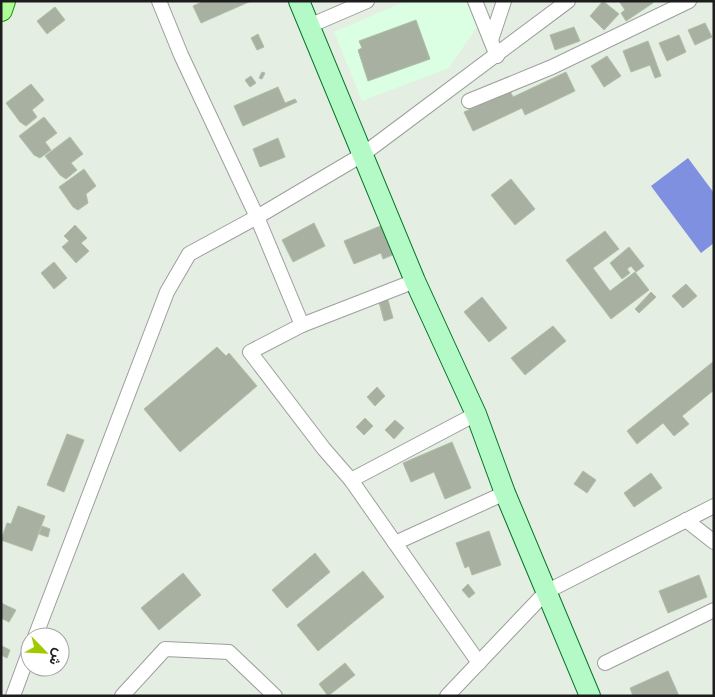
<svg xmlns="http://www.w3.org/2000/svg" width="715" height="697" font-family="'Varela Round',Vazirmatn,sans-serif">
  <rect width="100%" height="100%" fill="#e4eee2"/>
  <path fill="#daffe2" d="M406,1H466L477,27L449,68L362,101L334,32Z"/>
  <path fill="#7e90df" d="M688,158L714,193V243L701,253L651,186Z"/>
  <g fill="#a7b0a1" stroke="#aec0a4">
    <path d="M204,1H251L201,23L193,6Z"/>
    <path d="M603,1L619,14L604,30L590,16Z"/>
    <path d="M619,1H652L653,3L626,21L621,13L625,10Z"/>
    <path d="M55,7L65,20L47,34L37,21Z"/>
    <path d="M416,20L430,59L368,81L358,50L362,48L359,41Z"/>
    <path d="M705,23L712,37L695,45L688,30Z"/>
    <path d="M574,27L580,41L555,50L550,35Z"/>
    <path d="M258,34L264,47L257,50L251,38Z"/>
    <path d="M679,35L686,52L667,61L659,43Z"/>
    <path d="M648,41L661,76L655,78L650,65L631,72L623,51Z"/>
    <path d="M607,56L621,76L604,87L591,66Z"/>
    <path d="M262,72L265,73L262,79L259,78Z"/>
    <path d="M566,72L575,91L525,115L522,108L473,131L464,112L510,91L513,97Z"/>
    <path d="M251,76L256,83L250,87L245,80Z"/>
    <path d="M31,84L44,100L32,110L37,117L26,126L20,122L6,103Z"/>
    <path d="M278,87L285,103L295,99L297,102L243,126L234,106Z"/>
    <path d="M44,117L57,133L45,142L51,150L40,158L34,155L19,136Z"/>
    <path d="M70,137L83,154L71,163L77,170L66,179L60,175L45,156Z"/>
    <path d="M278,138L285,157L260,167L253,149Z"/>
    <path d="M84,169L96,186L86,194L88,203L78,210L73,207L59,187Z"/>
    <path d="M511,179L535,209L515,225L491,195Z"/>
    <path d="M390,222L395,254L383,259L381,253L354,264L344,241Z"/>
    <path d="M314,223L325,246L293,262L282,240Z"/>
    <path d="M75,225L87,238L81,243L89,251L76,263L62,247L69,241L64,236Z"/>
    <path d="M605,231L619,249L593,268L610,291L635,272L649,290L611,319L566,260Z"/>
    <path d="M629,247L644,266L636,272L631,266L627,269L630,273L622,279L610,263Z"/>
    <path d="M54,262L67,278L54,289L41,273Z"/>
    <path d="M686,284L697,296L683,308L672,296Z"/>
    <path d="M651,292L656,297L639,313L635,309Z"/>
    <path d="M482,297L507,328L489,342L464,312Z"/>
    <path d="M388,300L393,318L384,321L379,302Z"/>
    <path d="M553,326L566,341L525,375L511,358Z"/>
    <path d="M217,347L226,356L229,353L257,386L180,452L144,409Z"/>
    <path d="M714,361V390L682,416L689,424L674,436L663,423L637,444L627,431Z"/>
    <path d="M377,387L385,396L375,406L367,397Z"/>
    <path d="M365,418L373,426L364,435L356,427Z"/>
    <path d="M395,420L404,428L394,439L385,430Z"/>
    <path d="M67,434L84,440L64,492L47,485Z"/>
    <path d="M452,442L471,488L445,499L434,472L411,482L403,463Z"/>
    <path d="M583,471L596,480L587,493L574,484Z"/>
    <path d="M651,473L662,488L634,507L624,493Z"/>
    <path d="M18,506L45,516L32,551L1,540L7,523L11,524Z"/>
    <path d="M42,526L50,529L48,537L39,534Z"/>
    <path d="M489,531L501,565L472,575L469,566L465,568L456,543Z"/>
    <path d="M315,553L330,572L287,608L272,590Z"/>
    <path d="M363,571L384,597L318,651L297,625Z"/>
    <path d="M183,573L201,595L159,630L141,608Z"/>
    <path d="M699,575L707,597L668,613L659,591Z"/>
    <path d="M468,584L475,593L469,598L462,590Z"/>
    <path d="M1,603L16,610L9,622L1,618Z"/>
    <path d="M2,646L10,650L7,658L1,655Z"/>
    <path d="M345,663L355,675L328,696L319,684Z"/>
    <path d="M668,671L679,696H633L630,688Z"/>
  </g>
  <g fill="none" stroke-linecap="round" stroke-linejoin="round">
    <g stroke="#9e9e9e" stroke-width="16">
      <g id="street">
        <path d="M159,1L181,55L257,217L302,325"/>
        <path d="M475,1L497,56"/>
        <path d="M309,26L367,1"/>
        <path d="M491,40L504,1"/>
        <path d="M469,101L552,67L689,1"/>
        <path d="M415,281L302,325L250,352L324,449L351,480L479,663"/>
        <path d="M351,480L476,414"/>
        <path d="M686,520L714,542"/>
        <path d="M395,543L505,493"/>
        <path d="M35,637L167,292L189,254L257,217L362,155L568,1"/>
        <path d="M605,663L714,610"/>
        <path d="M13,696L30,650"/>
        <path d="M122,696L165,649L229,652L275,696"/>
        <path d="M447,696L546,592L714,506"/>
      </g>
    </g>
    <g stroke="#037526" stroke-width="22">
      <path id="secondary" d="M299,1L415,281L476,414L505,493L590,696"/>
    </g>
    <g stroke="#139500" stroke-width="24">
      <path id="primary" d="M1,10L4,1"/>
    </g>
    <use href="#street" stroke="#fff" stroke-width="14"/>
    <use href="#secondary" stroke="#b4fac6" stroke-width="20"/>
    <use href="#primary" stroke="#affd98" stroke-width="22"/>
  </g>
  <rect width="715" height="697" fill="none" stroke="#1d1d1d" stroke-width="5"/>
  <g transform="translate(45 652) rotate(114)"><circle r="24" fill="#ffffff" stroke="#a5a5a5"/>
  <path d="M0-4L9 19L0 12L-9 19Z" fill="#a0c900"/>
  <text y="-8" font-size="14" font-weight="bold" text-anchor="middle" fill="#1d1d1d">ش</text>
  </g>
</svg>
